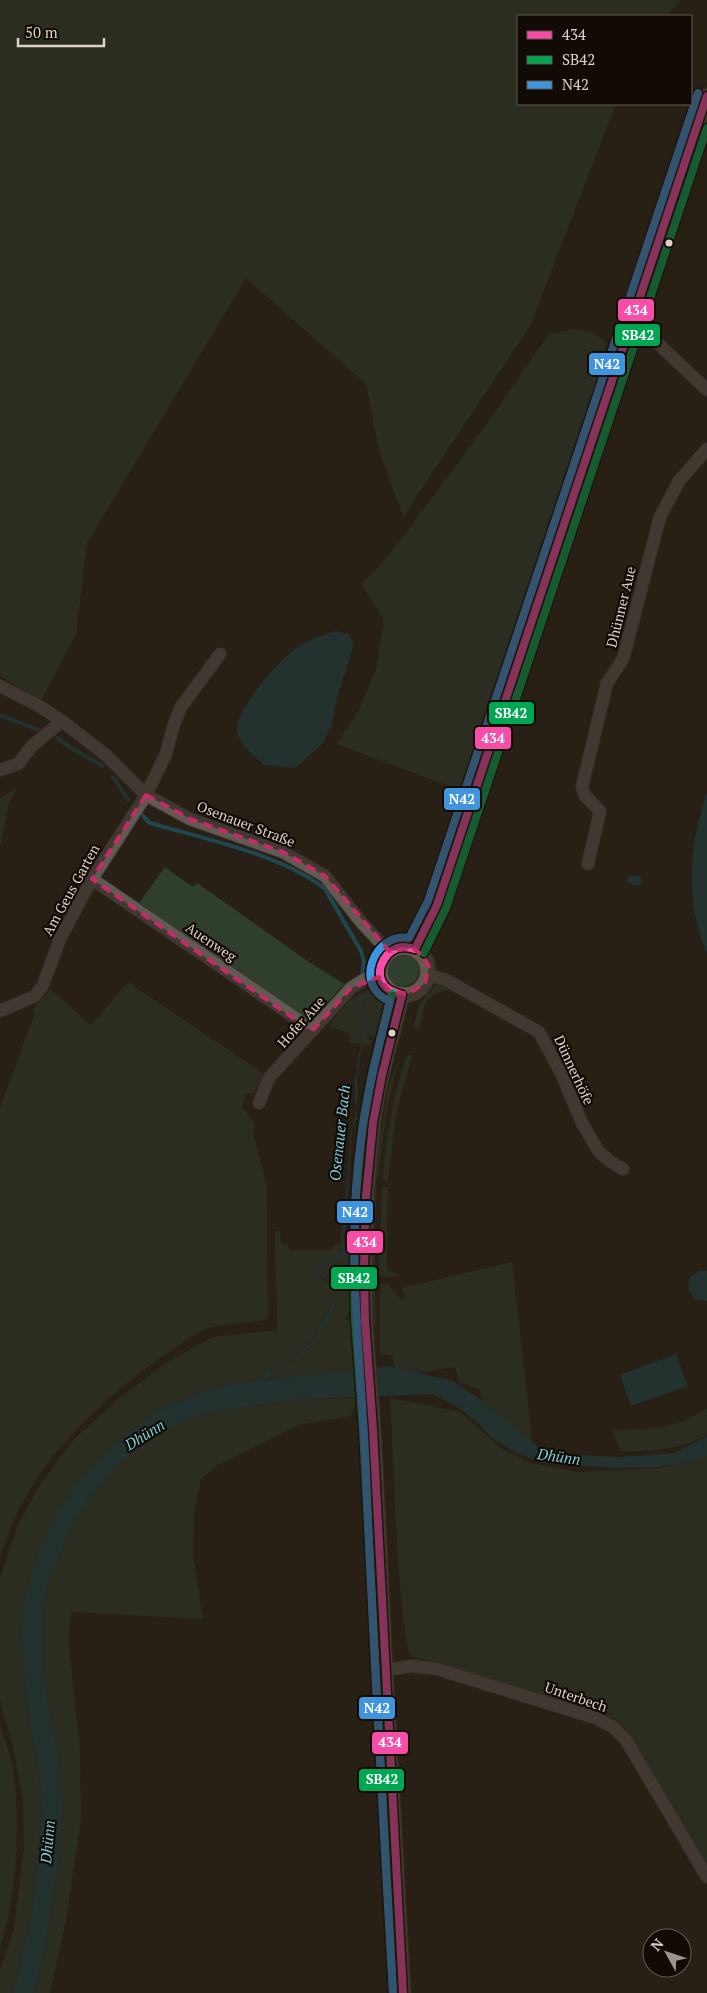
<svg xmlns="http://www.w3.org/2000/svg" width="707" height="1993" font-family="'PT Serif',serif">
  <rect width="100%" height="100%" fill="#281f16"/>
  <g fill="#303e2e">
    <path d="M0,0H681L666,16H518V104H616L530,326L416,497L404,518L379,451L366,384L246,278L87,543L76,634L41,701L0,676Z"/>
    <path d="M572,329C587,331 598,331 606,345L603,354L608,356L465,792L336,744L359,710L376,669L384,620L361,584C388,559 409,529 431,499C472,446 510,391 548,335Z"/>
    <path d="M17,787L9,804L0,847V799Z"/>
    <path d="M165,867L193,887L197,883L309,962L344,984L326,1004L307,1020L139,903Z"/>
    <circle cx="403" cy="970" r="16"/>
    <path d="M128,982L264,1074L254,1093L246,1094L242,1107L254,1122V1137L267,1187L268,1315L267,1320C252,1322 214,1325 203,1330C181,1342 160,1358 140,1373C77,1422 23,1478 0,1558V1107L35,1013L32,1012C34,1004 45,998 50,989L91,1025Z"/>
    <path d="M439,984L451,989C420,997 427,1002 419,1030L414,1027L419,1004L436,985Z"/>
    <path d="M367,990C395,994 384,1019 375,1036L370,1035L368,1039L373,1041L371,1046L349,1042L351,1034L330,1027L329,1025L349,1001Z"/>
    <path d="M407,1055H412L396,1114L388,1181L382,1180C387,1138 392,1096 407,1055Z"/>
    <path d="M398,1060L386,1115L378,1178H374L388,1088Z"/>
    <path d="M373,1185L377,1186L375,1223V1275L372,1274Z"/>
    <path d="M382,1187H388L387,1268L390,1272L401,1275C394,1278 386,1278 379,1275Z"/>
    <path d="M275,1231H280L281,1244L288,1245L289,1250H332L334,1245L342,1243C341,1257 330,1260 319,1265L317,1274L330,1284L323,1297L332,1304C321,1327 308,1347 288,1363C282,1368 274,1368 268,1374C274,1370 280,1370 286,1366C302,1359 329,1321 335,1304L324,1296L331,1287L332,1282L320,1274L318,1270C322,1264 331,1261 338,1262L347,1249L345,1243H350L351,1309L345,1319L352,1320L357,1370L229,1384L203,1391L164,1408L143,1420L108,1450L76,1483L53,1518L21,1634L28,1714L39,1770L42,1814L31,1918L13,1993H0V1969L13,1933L24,1849L23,1801L15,1756L0,1700V1579L17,1527L41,1483L75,1438L121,1397L169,1361L213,1337L277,1330Z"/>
    <path d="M512,1262L532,1441L511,1432L485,1408L479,1389L459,1382L455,1367L422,1372L395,1370L393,1356L380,1354V1284H388L402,1300L407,1297L403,1293L402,1288Z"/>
    <path d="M372,1285L375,1288L376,1321L374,1333Z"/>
    <path d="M358,1398L351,1416L298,1425L218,1465L201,1479L194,1515L193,1555L203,1619L71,1612L68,1639L80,1749L81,1819L66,1921L50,1993H34L47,1937L60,1853L43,1669L44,1601L48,1583L72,1525L93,1493L120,1463L140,1446L175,1425L201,1414L299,1399Z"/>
    <path d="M390,1398L460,1412L502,1449L530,1463L578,1472L662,1468L707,1452V1866L624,1727L616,1719L411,1656L408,1651C395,1567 395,1483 390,1398Z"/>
    <path d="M707,1408V1434C682,1451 649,1451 620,1451L612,1430C647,1430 677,1429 707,1408Z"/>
    <path d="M0,1725C5,1741 13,1759 14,1776C20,1831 17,1895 0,1948Z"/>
  </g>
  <g fill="#1e474e">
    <path d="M336,631L348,634L354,643L336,702L332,724L323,743L296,768L264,765C255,757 240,745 237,733C233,710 282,657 300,645C311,639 324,635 336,631Z"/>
    <path d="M707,792V953C684,899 689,846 707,792Z"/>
    <path d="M628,876H640L643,883L637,886L627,882Z"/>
    <path d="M362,996L363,1011L368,1023L359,1061V1073L357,1079L358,1095L355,1110L357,1118L352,1130L348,1194L344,1206V1214L347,1224L343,1237L347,1255C340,1265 326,1259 319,1270L320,1274L332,1282L331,1287L324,1296L335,1304C328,1326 308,1353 288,1365C282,1369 273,1371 267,1374C272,1369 280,1369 287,1364C308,1350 322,1326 332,1304L323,1297L329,1287V1281L317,1274L316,1269L319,1265L340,1253L342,1246L341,1233L343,1224L342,1206L346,1194L351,1130L355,1118V1079L358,1072L357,1065L365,1024L358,998Z"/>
    <path d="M699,1271H707V1301L695,1300L688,1290L689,1278Z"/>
    <path d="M676,1354L688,1386L631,1406L620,1375Z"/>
    <path d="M390,1366L453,1381L477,1397L538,1447L565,1454L618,1457L674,1453L707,1436V1455L695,1460L659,1467L614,1468L543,1463L514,1452L493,1439L478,1423L455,1405L433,1394L299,1399L201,1414L175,1425L140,1446L120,1463L93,1493L72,1525L48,1583L44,1601L43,1669L47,1700L59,1760L62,1809L60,1853L47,1937L34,1993H13L31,1918L42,1814L39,1770L28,1714L21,1634L25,1599L37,1557L53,1518L76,1483L108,1450L143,1420L164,1408L203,1391L229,1384Z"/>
  </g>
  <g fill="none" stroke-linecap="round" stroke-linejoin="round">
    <g stroke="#1e474e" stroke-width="4">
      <path d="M0,715L39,730"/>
      <path d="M57,738L74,750L103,766"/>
      <path d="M113,777L128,800"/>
      <path d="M141,814L150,823C201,838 284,855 325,889L361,951L364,962L362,973"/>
      <path d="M260,1383L270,1372"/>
    </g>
    <g stroke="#423933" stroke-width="14">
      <g id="minor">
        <path d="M629,326L650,336L707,390"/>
        <path d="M0,686L39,706L62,721L107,756L146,795L190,819L283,852L325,876L361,922L389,952"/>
        <path d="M0,770L18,764L32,746L62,721"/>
        <path d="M588,864L600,811L585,796L582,787L607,683L623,659L660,517L679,481L707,449"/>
        <path d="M92,879L297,1019L312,1031"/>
        <path d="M428,975L446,980L539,1032L562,1075L582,1123L599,1152L611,1162L623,1169"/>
        <path d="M0,1011L35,996L43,985L60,939L92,879L146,795L166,754L174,724L181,707L220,654"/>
        <path d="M259,1103L269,1078L351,988L365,979L380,977"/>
        <path d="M386,1670L412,1666L437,1669L596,1718L613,1727L626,1740L707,1877"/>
      </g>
    </g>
    <g stroke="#423933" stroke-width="17">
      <g id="major">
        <circle cx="404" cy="971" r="24"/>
        <path d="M415,949L437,905L707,96"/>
        <path d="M402,995C392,1038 378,1080 373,1123C365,1188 363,1254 365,1319C367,1361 372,1403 374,1445C382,1628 393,1810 403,1993"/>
      </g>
    </g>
    <use href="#minor" stroke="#615a52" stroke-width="12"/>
    <use href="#major" stroke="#635a4c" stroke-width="15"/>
    <g stroke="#120b05" stroke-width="11">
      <g id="bus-1">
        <path d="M415,949L437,905L707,96"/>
        <path d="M402,995L382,1075L373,1123L366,1196L364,1270L365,1319L373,1429L403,1993"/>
        <path d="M402,995C394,992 386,990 382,982C375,968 387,948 403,947C407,947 411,948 415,949"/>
      </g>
    </g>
    <g stroke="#120b05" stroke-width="11">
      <g id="bus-2">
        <path d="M424,953L446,908L707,128"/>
        <path d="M392,993L372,1073L363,1122L356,1196L354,1270L355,1320L363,1430L393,1993"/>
      </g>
    </g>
    <g stroke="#120b05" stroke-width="11">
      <path id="bus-3" d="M393,1993C383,1820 373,1646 366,1473C362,1378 350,1283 356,1188C360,1124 374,1063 390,1001C353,988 373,932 409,938L428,901L698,93"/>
    </g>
    <use href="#bus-1" stroke="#f54da8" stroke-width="8"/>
    <use href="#bus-2" stroke="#00a651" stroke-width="8"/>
    <use href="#bus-3" stroke="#4094de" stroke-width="8"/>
  </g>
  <path d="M0 0H707V1993H0ZM146,795L190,819L283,852L325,876L389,951L413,948L423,956L429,967L425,983L408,994L389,991L379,977L351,988L312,1031L92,879Z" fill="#281f16" fill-opacity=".55" fill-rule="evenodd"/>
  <path fill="none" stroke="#c52b66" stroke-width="4" stroke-dasharray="10 6" stroke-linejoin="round" d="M146,795L190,819L283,852L325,876L389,951L413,948L423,956L429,967L425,983L408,994L389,991L379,977L351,988L312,1031L92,879Z"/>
  <g fill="#ded2c8" stroke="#120b05" stroke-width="2">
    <circle cx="669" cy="243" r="4.5"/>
    <circle cx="392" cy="1033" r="4.5"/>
  </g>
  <g text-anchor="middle" stroke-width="4.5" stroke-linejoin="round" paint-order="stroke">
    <g font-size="14" fill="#ded2c8" stroke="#120b05">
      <text transform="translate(621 607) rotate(-76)" y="5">Dhünner Aue</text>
      <text transform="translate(246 824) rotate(21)" y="5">Osenauer Straße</text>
      <text transform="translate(71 890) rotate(-61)" y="5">Am Geus Garten</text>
      <text transform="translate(211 942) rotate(34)" y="5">Auenweg</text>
      <text transform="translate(301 1022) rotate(-48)" y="5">Hofer Aue</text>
      <text transform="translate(574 1070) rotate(65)" y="5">Dünnerhöfe</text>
      <text transform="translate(576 1697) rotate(19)" y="5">Unterbech</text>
    </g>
    <g font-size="15" font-style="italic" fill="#7dcddd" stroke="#120b05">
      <text transform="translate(340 1133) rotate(-84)" y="5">Osenauer Bach</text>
      <text transform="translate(145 1435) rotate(-32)" y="5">Dhünn</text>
      <text transform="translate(559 1457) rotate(8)" y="5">Dhünn</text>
      <text transform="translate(48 1842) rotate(-85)" y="5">Dhünn</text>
    </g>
  </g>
  <g stroke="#120b05" stroke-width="2">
    <rect x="617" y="298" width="38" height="24" rx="5" fill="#f54da8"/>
    <rect x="614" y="323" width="47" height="24" rx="5" fill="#00a651"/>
    <rect x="588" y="352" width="38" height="24" rx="5" fill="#4094de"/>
    <rect x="488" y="701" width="47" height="24" rx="5" fill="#00a651"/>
    <rect x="474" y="726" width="38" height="24" rx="5" fill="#f54da8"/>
    <rect x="443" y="787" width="38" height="24" rx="5" fill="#4094de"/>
    <rect x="336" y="1200" width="38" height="24" rx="5" fill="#4094de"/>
    <rect x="346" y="1230" width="38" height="24" rx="5" fill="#f54da8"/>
    <rect x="330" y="1266" width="48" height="24" rx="5" fill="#00a651"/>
    <rect x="358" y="1696" width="38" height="24" rx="5" fill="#4094de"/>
    <rect x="371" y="1731" width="38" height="24" rx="5" fill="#f54da8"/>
    <rect x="358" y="1768" width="47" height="24" rx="5" fill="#00a651"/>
  </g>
  <g font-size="14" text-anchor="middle" font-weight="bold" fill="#fff">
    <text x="636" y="315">434</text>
    <text x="638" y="340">SB42</text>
    <text x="607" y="369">N42</text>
    <text x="511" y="718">SB42</text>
    <text x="493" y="743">434</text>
    <text x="462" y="804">N42</text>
    <text x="355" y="1217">N42</text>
    <text x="365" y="1247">434</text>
    <text x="354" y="1283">SB42</text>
    <text x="377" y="1713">N42</text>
    <text x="390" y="1747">434</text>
    <text x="382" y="1784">SB42</text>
  </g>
  <rect x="517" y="15" width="175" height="90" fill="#120b05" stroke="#645b53"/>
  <rect x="527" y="31" width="25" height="8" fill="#f54da8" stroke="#645b53"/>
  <text x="562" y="40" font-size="15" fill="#ded2c8">434</text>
  <rect x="527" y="56" width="25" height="8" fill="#00a651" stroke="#645b53"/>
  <text x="562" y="65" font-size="15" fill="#ded2c8">SB42</text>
  <rect x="527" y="81" width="25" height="8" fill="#4094de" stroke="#645b53"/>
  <text x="562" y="90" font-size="15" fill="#ded2c8">N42</text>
  <g transform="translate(667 1953) rotate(310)"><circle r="24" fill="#120b05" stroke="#645b53"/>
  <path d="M0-4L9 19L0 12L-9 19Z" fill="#9e938a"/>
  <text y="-8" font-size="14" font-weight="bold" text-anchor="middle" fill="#ded2c8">N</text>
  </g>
  <path d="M18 38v8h86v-8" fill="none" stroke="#ded2c8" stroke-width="2.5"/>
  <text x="25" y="38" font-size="15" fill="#ded2c8" stroke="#120b05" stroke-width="4" paint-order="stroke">50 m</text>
</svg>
